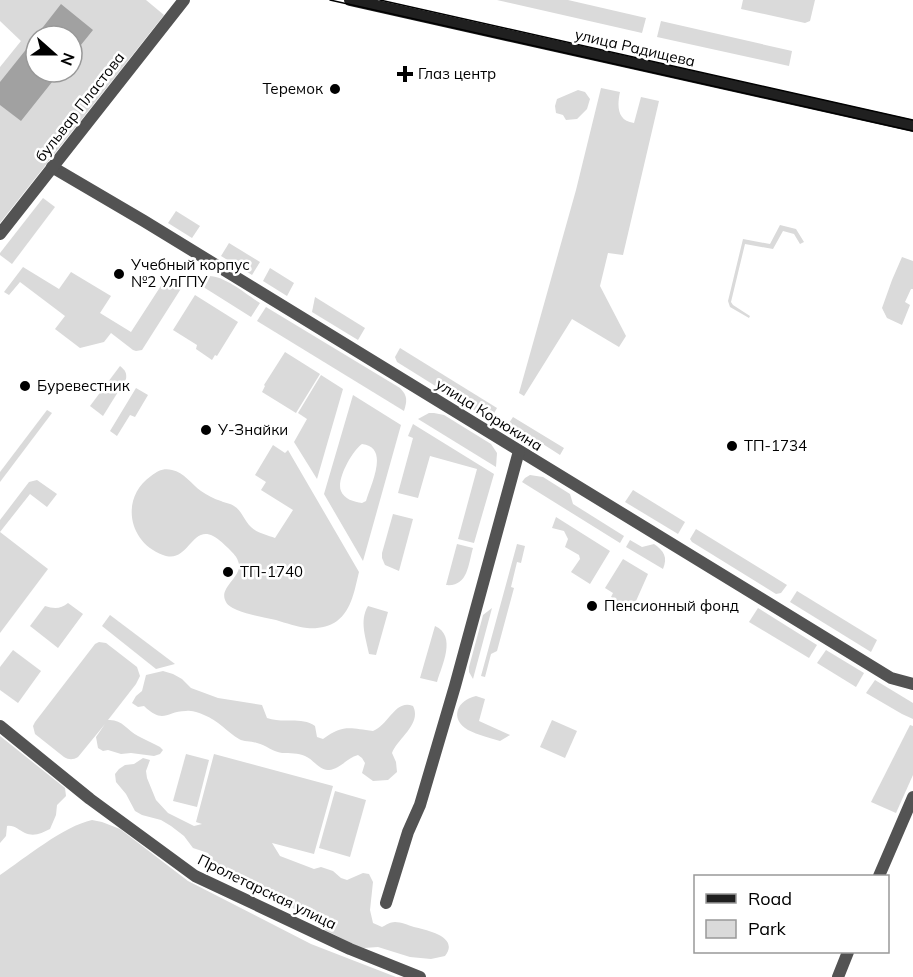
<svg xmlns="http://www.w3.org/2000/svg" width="913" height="977" font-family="Mulish,sans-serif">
  <rect width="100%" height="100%" fill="#fff"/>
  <g fill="#dadada" fill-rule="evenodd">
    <path d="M0,0H146L164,15L0,223V67L21,41L0,21ZM36,36H72V72H36Z"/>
    <path d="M497,0H568L646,18L642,33Z"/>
    <path d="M743,0H815L810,21L805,23L741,9Z"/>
    <path d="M661,21L792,51L789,66L657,37Z"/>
    <path d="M601,88L620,92C617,106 617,121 634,123L641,97L659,101L623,255L608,253L600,286L626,336L619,347L572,319L524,396L519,393L576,190Z"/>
    <path d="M578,90L585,92L590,99L587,109L577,119L566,120L563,115L556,113L555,106L557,99Z"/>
    <path d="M43,198L55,207L12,264L0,255V253Z"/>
    <path d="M176,211L200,226L192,238L168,223Z"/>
    <path d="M780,225L796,229L804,242L800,244L794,234L783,231L773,249L745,244L731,302L733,305L750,316L749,318L730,307L728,301L743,239L770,244Z"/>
    <path d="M229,243L260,262L252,275L221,256Z"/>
    <path d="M902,257L913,261V289H911L905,302L910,305L902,325L887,318L882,308L892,280Z"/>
    <path d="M23,267L59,289L71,272L111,296L100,313L131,332L166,278L182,287L142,350L136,351L133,350L111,333L104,342L80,348L55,329L65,316L20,282L9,295L4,292Z"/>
    <path d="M270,268L294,283L287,296L263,281Z"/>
    <path d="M208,276C224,275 247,295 260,303L251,317L197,283Z"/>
    <path d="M195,295L238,322L217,356L215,355L212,360L196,349L197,345L173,330Z"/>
    <path d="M315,297L365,328L358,340L312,312Z"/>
    <path d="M266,307L400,388C408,396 407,401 404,411L257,321Z"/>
    <path d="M400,348L497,408L490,420L397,362L395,357Z"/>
    <path d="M285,352L320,374L296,413L262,392L265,386L264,385Z"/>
    <path d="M120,366C125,370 127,373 126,379L103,416L90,406Z"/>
    <path d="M321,375L343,389L317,479L294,442L307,419L298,413Z"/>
    <path d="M136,388L148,395L135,417L130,415L117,436L110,431Z"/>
    <path d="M353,395L401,425L363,561L324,494ZM362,444C390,447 371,484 366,501L362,503C354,502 344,499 341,491C336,480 352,451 362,444Z"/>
    <path d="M47,410L52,413L0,482V472Z"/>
    <path d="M429,413H434L444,415L491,444L497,453L496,467L418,419Z"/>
    <path d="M513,417L564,448L560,455L518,428L509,432L505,429Z"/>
    <path d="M413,424L494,474L474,543L458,539L477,469L430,456L418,498L398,493L413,438L408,436Z"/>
    <path d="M273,445L285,453L288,450L359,572C355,588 352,610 337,621C329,627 317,629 307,628C297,627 286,623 276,620C263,617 249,615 237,610C233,608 228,606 226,602C217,587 245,576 238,561C237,557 233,553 230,550C225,545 219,539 213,536C191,525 188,565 163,555C128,542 120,498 151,476C158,471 163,468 172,470C184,472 191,484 201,491C207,495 214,499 221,501C225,503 230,503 234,506C242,511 244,520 251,527C257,533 267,535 275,538L293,510L261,490L266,482L255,475Z"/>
    <path d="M530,475L543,477L570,494L573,504L624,536L620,543L522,482L525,478Z"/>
    <path d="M37,480L57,494L47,507L30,494L0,532L48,569L0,633V520L29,482Z"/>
    <path d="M633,490L685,522L678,534L625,502Z"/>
    <path d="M393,514L413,519L399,571L385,565L382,558V553Z"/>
    <path d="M556,517L610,551L590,584L571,572L580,559L579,555L565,547L568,539L564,531L552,528Z"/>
    <path d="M696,529L787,585L781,593L776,594L692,542L690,539Z"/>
    <path d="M630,540L642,547L654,544C664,551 668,557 663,569L626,547Z"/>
    <path d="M457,544L473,548C468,565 468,587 446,585Z"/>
    <path d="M517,544L525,546L521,563L517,562L511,587L514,588L497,651L491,654L485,677L481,676Z"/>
    <path d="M623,559L648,574L632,610L611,597L613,593L605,588Z"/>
    <path d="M797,591L877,640L871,652L790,602Z"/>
    <path d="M68,603L83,614L58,648L30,626L45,606C54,609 61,609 68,603Z"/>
    <path d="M368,606L388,612L376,655L369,654C366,638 359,621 368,606Z"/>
    <path d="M492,608L473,679L469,672V667L482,619L483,615Z"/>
    <path d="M758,608L817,645L809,658L749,622Z"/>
    <path d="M110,615L175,664L156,669L102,626Z"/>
    <path d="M435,626C457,636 442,665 437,682L420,678Z"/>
    <path d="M99,642L106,643L137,667L140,676L136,684L108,720C122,719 127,730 138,736C145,740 153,743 160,747L163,750L160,754L154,756L131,753L121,754L108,750L103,751L98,748L96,737L105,724L78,757C73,760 69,760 64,757L35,734L33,726L35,722L95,644Z"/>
    <path d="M13,650L41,671L18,703L0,690V667Z"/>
    <path d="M826,650L864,673L856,687L817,663Z"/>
    <path d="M163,671L173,674L182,679L191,688L218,698L262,705L267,718C283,724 301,716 315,726L317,737L323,739C343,724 350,728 373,731C389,725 395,699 413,706C422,724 398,738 392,753L396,762L397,772L388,780L373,781L362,773L365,763L362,758L358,755C347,758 340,769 329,770C320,771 313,759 305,756C298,753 290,753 282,753C273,752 266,745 257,743C251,741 244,742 239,739C227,732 218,720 204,715C199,713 193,710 186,711C166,711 164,725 144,706L138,707L132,703L136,696L142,691L146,675Z"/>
    <path d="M875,680L913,703V719L902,714L866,693Z"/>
    <path d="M476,696L485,699L479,721L510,735L500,741C490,738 478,735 468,730C449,719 457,700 476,696Z"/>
    <path d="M552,720L577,731L565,758L540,747Z"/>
    <path d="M910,725L913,726V775L896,813L871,802Z"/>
    <path d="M0,736L65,788L66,796L57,805L56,815L50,829C42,833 34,837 25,833C18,830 15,825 7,826L6,836L0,843Z"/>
    <path d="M186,754L209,760L197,807L173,801Z"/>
    <path d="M214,754L333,786L314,854L272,843L280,856L314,869L321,867L333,871L341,878L347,880L363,873L369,874L373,882L370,910L373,923L382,927C386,925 390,922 395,922C401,922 408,925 414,927C427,930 460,937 445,956L431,959L410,957L378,947L364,948L359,947L325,930L304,914L255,888L232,880L223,875L208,853L193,848L184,836L171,826L161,820L142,815L135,811L126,794L116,782L115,774L119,769L125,765L134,764L143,758L150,760L146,771L147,778L156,800L168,813L194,826L202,824L196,822Z"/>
    <path d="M335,791L366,800L350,857L319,848Z"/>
    <path d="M92,820L102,822L120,829L188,881L311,944L396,977H0V875C25,858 64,826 92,820Z"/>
  </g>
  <g fill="#a1a1a1">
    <path d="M61,4L93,30L72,56V36H36Z"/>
    <path d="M36,37V72H60L21,121L0,105V82Z"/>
  </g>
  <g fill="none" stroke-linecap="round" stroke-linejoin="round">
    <g stroke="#535353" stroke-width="12">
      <path d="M52,167L144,221L891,678L913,684"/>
      <path d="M0,234L184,0"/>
      <path d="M0,726L90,799L195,876L350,949L420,977"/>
      <path d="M879,876L913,797"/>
      <path d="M386,903L408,832L420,805L455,686L519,451"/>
      <path d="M838,977L848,952"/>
    </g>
    <path stroke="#202020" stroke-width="12" d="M350,0L913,126"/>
    <g stroke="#000" stroke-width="1.5">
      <path d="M330,0L913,131"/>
      <path d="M380,0L913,120"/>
    </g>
  </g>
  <g fill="#000" stroke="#fff" stroke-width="2">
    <path d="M402 65h6v6h6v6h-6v6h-6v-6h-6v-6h6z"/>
    <circle cx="335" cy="89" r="6"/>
    <circle cx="119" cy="274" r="6"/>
    <circle cx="25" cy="386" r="6"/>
    <circle cx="206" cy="430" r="6"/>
    <circle cx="732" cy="446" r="6"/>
    <circle cx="228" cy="572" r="6"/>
    <circle cx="592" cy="606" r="6"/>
  </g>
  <g text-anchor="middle" stroke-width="5" stroke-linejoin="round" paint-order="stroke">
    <g font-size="15" fill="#000" stroke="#fff">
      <text transform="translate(635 48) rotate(13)" y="5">улица Радищева</text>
      <text transform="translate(80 107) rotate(-52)" y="5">бульвар Пластова</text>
      <text transform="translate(489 415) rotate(32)" y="5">улица Корюкина</text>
      <text transform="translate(267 892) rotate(26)" y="5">Пролетарская улица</text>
    </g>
    <g font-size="15" fill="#000" stroke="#fff" text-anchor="start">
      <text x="418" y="79">Глаз центр</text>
      <text x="323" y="94" text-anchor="end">Теремок</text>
      <text x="131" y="270">Учебный корпус<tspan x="131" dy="17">№2 УлГПУ</tspan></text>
      <text x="37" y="391">Буревестник</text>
      <text x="218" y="435">У-Знайки</text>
      <text x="744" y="451">ТП-1734</text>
      <text x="240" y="577">ТП-1740</text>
      <text x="604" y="611">Пенсионный фонд</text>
    </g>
  </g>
  <rect x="694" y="875" width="195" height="78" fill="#ffffff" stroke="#999999" stroke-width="1.5"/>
  <rect x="706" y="894" width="30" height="9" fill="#202020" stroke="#999999" stroke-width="1.5"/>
  <text x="748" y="905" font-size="18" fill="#000000">Road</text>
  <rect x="706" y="920" width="30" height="18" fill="#dadada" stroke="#999999" stroke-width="1.5"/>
  <text x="748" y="935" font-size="18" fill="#000000">Park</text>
  <g transform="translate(54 54) rotate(111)"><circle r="28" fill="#ffffff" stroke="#999999" stroke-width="1.5"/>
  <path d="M0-4.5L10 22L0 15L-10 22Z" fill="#000000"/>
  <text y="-9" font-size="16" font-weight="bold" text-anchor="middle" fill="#000000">N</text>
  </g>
</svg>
